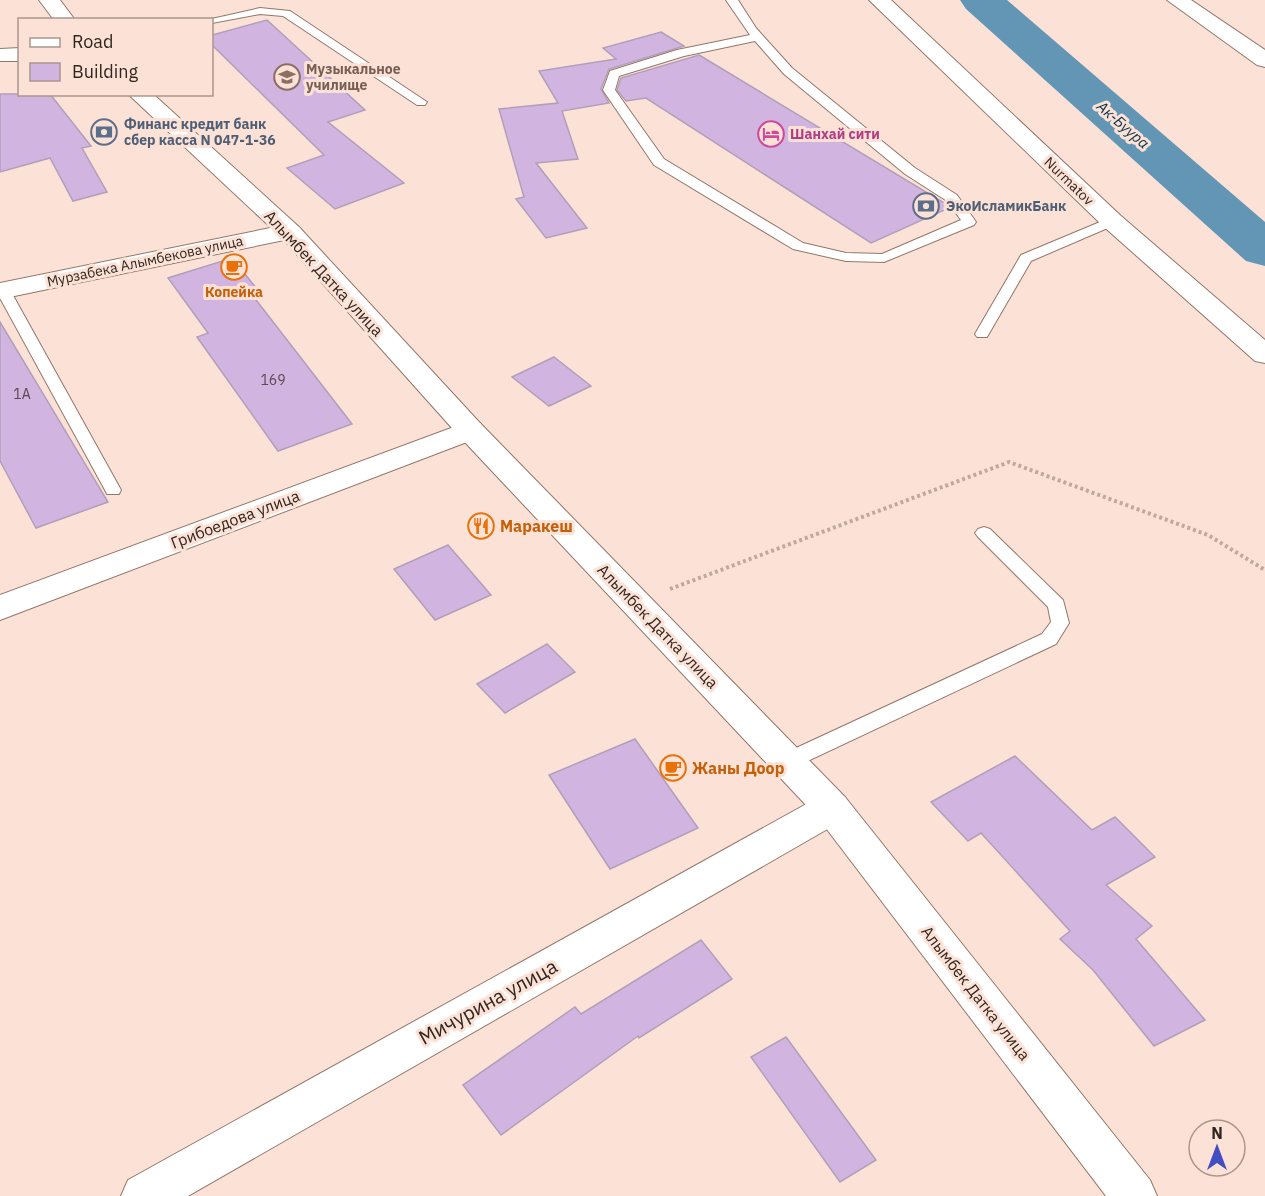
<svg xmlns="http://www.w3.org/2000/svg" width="1265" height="1196" font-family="'IBM Plex Sans',sans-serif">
  <rect width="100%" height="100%" fill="#fce2d6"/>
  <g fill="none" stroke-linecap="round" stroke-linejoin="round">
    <path fill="#6395b4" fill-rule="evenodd" d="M960,0H1007L1265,222V266L1246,261L966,9Z"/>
  </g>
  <g fill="#d2b4e1" stroke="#b19fba" stroke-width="1.5">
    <path d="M267,20L365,110L328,122L404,183L335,209L287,168L324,155L212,45V35Z"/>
    <path d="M661,32L684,46L609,69L601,89L609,103L562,111L578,159L536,163L587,228L546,238L516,199L524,197L499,109L558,103L539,71L616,59L603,48Z"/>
    <path d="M699,55L946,204L949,208L871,243L646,98L626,101L617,90L621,78Z"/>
    <path d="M0,94H50L91,146L82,148L107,192L73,201L50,158L0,172Z"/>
    <path d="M232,258L261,294L253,296L352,424L278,451L197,337L208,333L168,278Z"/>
    <path d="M0,322L108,502L36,528L0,461Z"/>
    <path d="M554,357L591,386L549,406L512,377Z"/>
    <path d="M448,545L491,595L435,620L394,569Z"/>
    <path d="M547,644L575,672L505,713L477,684Z"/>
    <path d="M635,739L698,828L610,869L549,775Z"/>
    <path d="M1015,756L1092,830L1115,817L1155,857L1106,885L1152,926L1136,939L1205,1020L1154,1046L1093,970L1060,939L1070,931L981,833L968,841L931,802Z"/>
    <path d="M701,940L732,979L639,1038L638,1036L501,1135L463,1085L575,1007L581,1014Z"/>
    <path d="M786,1037L876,1160L840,1182L751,1057Z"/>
  </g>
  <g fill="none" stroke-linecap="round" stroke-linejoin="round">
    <g stroke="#937668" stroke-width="2">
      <g id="service">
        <path d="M726,0H738L756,28L792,68L915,168L957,195L976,222L974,225L884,262L846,261L793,249L654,165L603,90L610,71L677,50L750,35ZM755,41L784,74L905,174L947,201L961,220L882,254L846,253L803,243L664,159L615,90L619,76L684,56Z"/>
        <path d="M260,8L290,11L427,102L425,105H417L283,16L260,14L212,23V20H207Z"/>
        <path d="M1112,217L1119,221L1117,224L1031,261L987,337H977L975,334L1021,255Z"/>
        <path d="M0,286L8,287L10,290L121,490L119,494H107L105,490L0,298Z"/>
        <path d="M984,527L990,529L1063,600L1069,623L1056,644L795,767L788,769L781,767L778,761L781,755L1042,634L1051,622L1048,607L978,537L975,533L978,529Z"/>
      </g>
    </g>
    <g stroke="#937668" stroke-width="2">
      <g id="minor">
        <path d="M869,0H891L1121,216L1265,340V363L1255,361L1103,226Z"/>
        <path d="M1167,0H1191L1265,50V67L1257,65Z"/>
        <path d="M290,224L299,227L303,232L299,237L0,299V283Z"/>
        <path d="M470,421L480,423L485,430L480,437L0,620V595Z"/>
        <path d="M832,793L845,797L851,808L845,819L188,1196H121L128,1180L819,797Z"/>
      </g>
    </g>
    <g stroke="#937668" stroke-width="2">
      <path id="secondary" d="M128,94H153L299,227L480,423L845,797L1150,1180L1157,1196H1106L819,819L460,437L281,237Z"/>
    </g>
    <g stroke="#937668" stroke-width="2">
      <g id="primary">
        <path d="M39,0H60L75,20H54Z"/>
        <path d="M20,48V61H0V49Z"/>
      </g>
    </g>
    <path stroke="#bfa99f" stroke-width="4" stroke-dasharray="3 3" stroke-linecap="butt" d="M670,589L1009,462L1208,535L1265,570"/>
    <use href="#service" fill="#fff" fill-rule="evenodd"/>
    <use href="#minor" fill="#fff" fill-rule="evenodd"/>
    <use href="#secondary" fill="#fff" fill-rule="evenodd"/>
    <use href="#primary" fill="#fff" fill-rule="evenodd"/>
  </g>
  <defs>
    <g id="school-ring" transform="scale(1.35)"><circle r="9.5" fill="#fce2d6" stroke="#8d6e63" stroke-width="1.5"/><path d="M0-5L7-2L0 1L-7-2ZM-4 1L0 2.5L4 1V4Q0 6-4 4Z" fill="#8d6e63"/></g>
    <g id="bank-ring" transform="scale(1.35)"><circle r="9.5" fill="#fce2d6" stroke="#5c6f8a" stroke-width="1.5"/><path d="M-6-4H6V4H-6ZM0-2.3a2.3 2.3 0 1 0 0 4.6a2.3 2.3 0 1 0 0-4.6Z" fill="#5c6f8a"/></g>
    <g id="hotel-ring" transform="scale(1.35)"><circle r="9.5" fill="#fce2d6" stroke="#d1479c" stroke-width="1.5"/><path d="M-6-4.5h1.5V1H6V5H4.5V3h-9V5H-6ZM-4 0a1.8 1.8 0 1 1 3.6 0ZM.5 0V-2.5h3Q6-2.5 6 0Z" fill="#d1479c"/></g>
    <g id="cafe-ring" transform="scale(1.35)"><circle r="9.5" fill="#fce2d6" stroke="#e8710a" stroke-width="1.5"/><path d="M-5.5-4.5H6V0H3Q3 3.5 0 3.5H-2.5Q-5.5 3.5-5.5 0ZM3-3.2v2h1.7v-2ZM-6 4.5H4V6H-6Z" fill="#e8710a"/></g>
    <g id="restaurant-ring" transform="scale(1.35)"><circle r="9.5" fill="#fce2d6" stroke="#e8710a" stroke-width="1.5"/><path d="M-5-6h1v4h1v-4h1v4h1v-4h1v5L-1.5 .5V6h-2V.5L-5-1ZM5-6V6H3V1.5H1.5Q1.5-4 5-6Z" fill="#e8710a"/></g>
  </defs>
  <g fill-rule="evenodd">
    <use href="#school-ring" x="287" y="77"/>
    <use href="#bank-ring" x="104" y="132"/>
    <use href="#hotel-ring" x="771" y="134"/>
    <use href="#bank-ring" x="926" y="206"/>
    <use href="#cafe-ring" x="234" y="267"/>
    <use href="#restaurant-ring" x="481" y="526"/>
    <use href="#cafe-ring" x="673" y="768"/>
  </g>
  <g text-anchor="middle" stroke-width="6" stroke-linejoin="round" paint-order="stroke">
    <g font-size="14" font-weight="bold" fill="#785e54" stroke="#fce2d6" text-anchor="start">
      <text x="306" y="74">Музыкальное<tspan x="306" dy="16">училище</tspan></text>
    </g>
    <g font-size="14" font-weight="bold" fill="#4e5e75" stroke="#fce2d6" text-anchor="start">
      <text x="124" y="129">Финанс кредит банк<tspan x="124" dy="16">сбер касса N 047-1-36</tspan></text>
      <text x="946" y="211">ЭкоИсламикБанк</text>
    </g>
    <g font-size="14" font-weight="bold" fill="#b23c85" stroke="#fce2d6" text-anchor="start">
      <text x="790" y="139">Шанхай сити</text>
    </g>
    <g font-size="14" fill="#31251f" stroke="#fce2d6">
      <text transform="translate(1069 181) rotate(44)" y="5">Nurmatov</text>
      <text transform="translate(145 261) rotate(-12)" y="5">Мурзабека Алымбекова улица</text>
    </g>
    <g font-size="14" font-weight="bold" fill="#c56008" stroke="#fce2d6">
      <text x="234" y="297">Копейка</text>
    </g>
    <g font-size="14" fill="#594950">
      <text x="273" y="385">169</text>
      <text x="22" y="399">1А</text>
    </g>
    <g font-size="15" font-style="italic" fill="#043147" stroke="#fce2d6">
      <text transform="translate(1123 125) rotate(41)" y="5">Ак-Буура</text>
    </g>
    <g font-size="16" fill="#31251f" stroke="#fce2d6">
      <text transform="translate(324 273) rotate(47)" y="6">Алымбек Датка улица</text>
      <text transform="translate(235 519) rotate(-21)" y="6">Грибоедова улица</text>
      <text transform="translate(658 626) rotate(46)" y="6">Алымбек Датка улица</text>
      <text transform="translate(976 993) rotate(52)" y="6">Алымбек Датка улица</text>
    </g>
    <g font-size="16" font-weight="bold" fill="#c56008" stroke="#fce2d6" text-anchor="start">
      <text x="500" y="532">Маракеш</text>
      <text x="692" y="774">Жаны Доор</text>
    </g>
    <g font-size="20" fill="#31251f" stroke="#fce2d6">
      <text transform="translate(488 1002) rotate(-29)" y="7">Мичурина улица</text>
    </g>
  </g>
  <rect x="18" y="18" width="195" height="78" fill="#fce2d6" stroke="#ab968d" stroke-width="1.5"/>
  <rect x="30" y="38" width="30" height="9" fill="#ffffff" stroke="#ab968d" stroke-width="1.5"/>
  <text x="72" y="48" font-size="18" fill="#31251f">Road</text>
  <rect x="30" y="63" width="30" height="18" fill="#d2b4e1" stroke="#ab968d" stroke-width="1.5"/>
  <text x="72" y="78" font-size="18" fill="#31251f">Building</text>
  <g transform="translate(1217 1148)"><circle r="28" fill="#fce2d6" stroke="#ab968d" stroke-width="1.5"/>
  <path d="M0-4.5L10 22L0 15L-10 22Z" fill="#424dc1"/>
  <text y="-9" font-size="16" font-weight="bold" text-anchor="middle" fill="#31251f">N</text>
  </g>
</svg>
